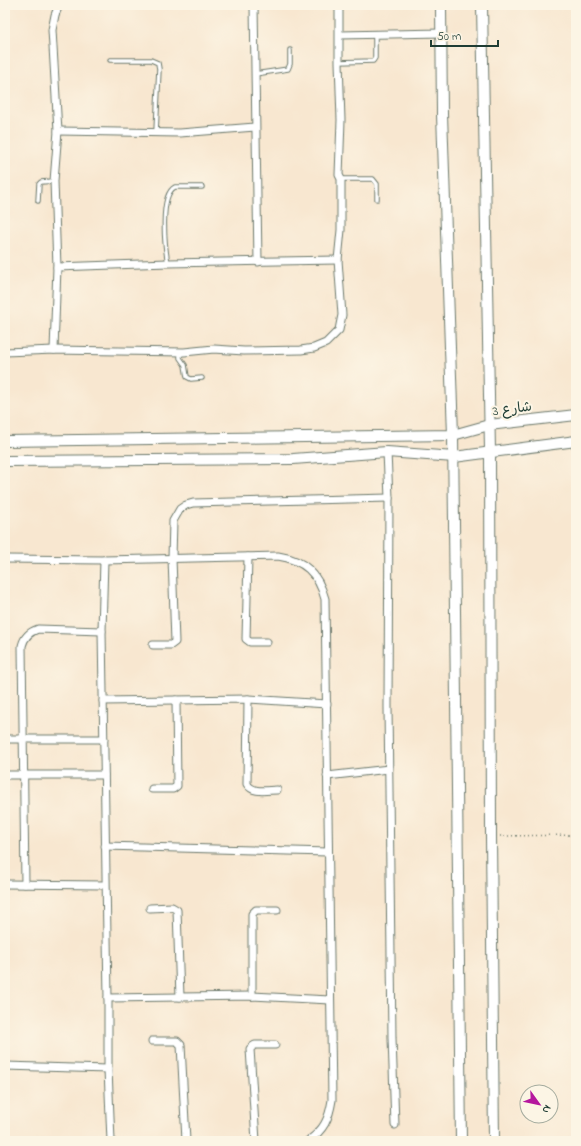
<svg xmlns="http://www.w3.org/2000/svg" width="581" height="1146" font-family="'Indie Flower','Playpen Sans Arabic',sans-serif">
  <rect width="100%" height="100%" fill="#fcf5e5"/>
  <filter id="ink" filterUnits="userSpaceOnUse"><feTurbulence type="fractalNoise" baseFrequency=".025" numOctaves="2"/><feDisplacementMap in="SourceGraphic" scale="8" xChannelSelector="R" yChannelSelector="G"/><feConvolveMatrix kernelMatrix="1 2 1 2 8 2 1 2 1" color-interpolation-filters="sRGB"/></filter>
  <filter id="wash" filterUnits="userSpaceOnUse"><feTurbulence type="fractalNoise" baseFrequency=".012" numOctaves="4" result="noise"/><feDisplacementMap in="SourceGraphic" scale="16" xChannelSelector="R" yChannelSelector="G"/><feGaussianBlur stdDeviation="0.9" result="paint"/><feColorMatrix in="noise" values="0 0 0 0 0 0 0 0 0 0 0 0 0 0 0 0 0 1.4 0 .05"/><feComposite in="paint" operator="in"/></filter>
  <g filter="url(#wash)">
    <rect width="100%" height="100%" fill="#f8e7d0"/>
  </g>
  <g filter="url(#ink)">
    <g fill="none" stroke-linecap="round" stroke-linejoin="round">
      <g stroke="#6b786b" stroke-width="5.5">
        <g id="lane">
          <path d="M110,60H151L158,63L159,69L156,132"/>
          <path d="M339,62L373,61L375,58V34"/>
          <path d="M255,74L288,69L290,64V50"/>
          <path d="M341,179H373L377,184V199"/>
          <path d="M38,201L39,184L41,182L54,181"/>
          <path d="M168,263C165,248 159,195 175,187H202"/>
          <path d="M183,353L180,355V358L185,365L187,377L191,379L202,378"/>
        </g>
      </g>
      <g stroke="#6b786b" stroke-width="9">
        <g id="street">
          <path d="M254,5L258,262"/>
          <path d="M340,35L442,33"/>
          <path d="M58,131L180,133L255,127"/>
          <path d="M57,267L168,263L338,260"/>
          <path d="M54,350L57,267L54,181L58,131L52,30L55,15L59,5"/>
          <path d="M5,352L54,350L184,352L214,349L244,351L301,350L314,348L326,343L339,330L342,315L338,260L341,230V179L339,175L341,120L339,62V5"/>
          <path d="M387,452L389,498L388,707L392,1038L395,1125"/>
          <path d="M248,557L246,639L250,642H267"/>
          <path d="M5,559L104,560L278,556C304,560 318,573 325,599L332,1100C329,1119 324,1130 308,1141"/>
          <path d="M104,560L102,631L108,998V1069L111,1141"/>
          <path d="M153,645H171L175,642L172,558L173,521L180,509L186,505L193,503L389,498"/>
          <path d="M248,699L247,784C253,794 267,790 277,790"/>
          <path d="M103,701L248,699L327,704"/>
          <path d="M5,739H104"/>
          <path d="M5,775H104"/>
          <path d="M327,776L389,769"/>
          <path d="M152,789H173L177,786L176,700"/>
          <path d="M105,846L328,852"/>
          <path d="M5,884L105,885"/>
          <path d="M25,884L22,646C24,637 29,632 38,629L102,631"/>
          <path d="M150,908L172,907L177,910L180,997"/>
          <path d="M252,996V914L256,910H277"/>
          <path d="M108,998L252,996L330,1000"/>
          <path d="M152,1041H177L181,1045L186,1141"/>
          <path d="M5,1066L108,1069"/>
          <path d="M256,1141L250,1049L252,1047L255,1045H275"/>
        </g>
      </g>
      <g stroke="#6b786b" stroke-width="12">
        <g id="secondary">
          <path d="M441,5L442,114L453,435L461,1141"/>
          <path d="M482,5L490,451L491,836L494,1141"/>
          <path d="M5,441L453,435L489,425L576,415"/>
          <path d="M5,461L293,459L387,452L454,457L576,441"/>
        </g>
      </g>
      <path stroke="#6b786b" stroke-width="1.5" stroke-dasharray="1 3" stroke-linecap="butt" d="M500,836L576,835"/>
      <use href="#lane" stroke="#fff" stroke-width="3.5"/>
      <use href="#street" stroke="#fff" stroke-width="7"/>
      <use href="#secondary" stroke="#fff" stroke-width="10"/>
    </g>
  </g>
  <g text-anchor="middle" stroke-width="4" stroke-linejoin="round" paint-order="stroke">
    <g font-size="14" fill="#1f3d34" stroke="#fcf5e5">
      <text transform="translate(512 408) rotate(-7)" y="5">شارع 3</text>
    </g>
  </g>
  <rect width="581" height="1146" fill="none" stroke="#fcf5e5" stroke-width="20"/>
  <g transform="translate(539 1104) rotate(123)"><circle r="19" fill="#fcf5e5" stroke="#a4ab9e"/>
  <path d="M0-3L7 15L0 10L-7 15Z" fill="#b5179e"/>
  <text y="-6" font-size="11" font-weight="bold" text-anchor="middle" fill="#1f3d34">N</text>
  </g>
  <path d="M431 40v6h67v-6" fill="none" stroke="#1f3d34" stroke-width="2"/>
  <text x="437" y="40" font-size="12" fill="#1f3d34" stroke="#fcf5e5" stroke-width="3" paint-order="stroke">50 m</text>
</svg>
